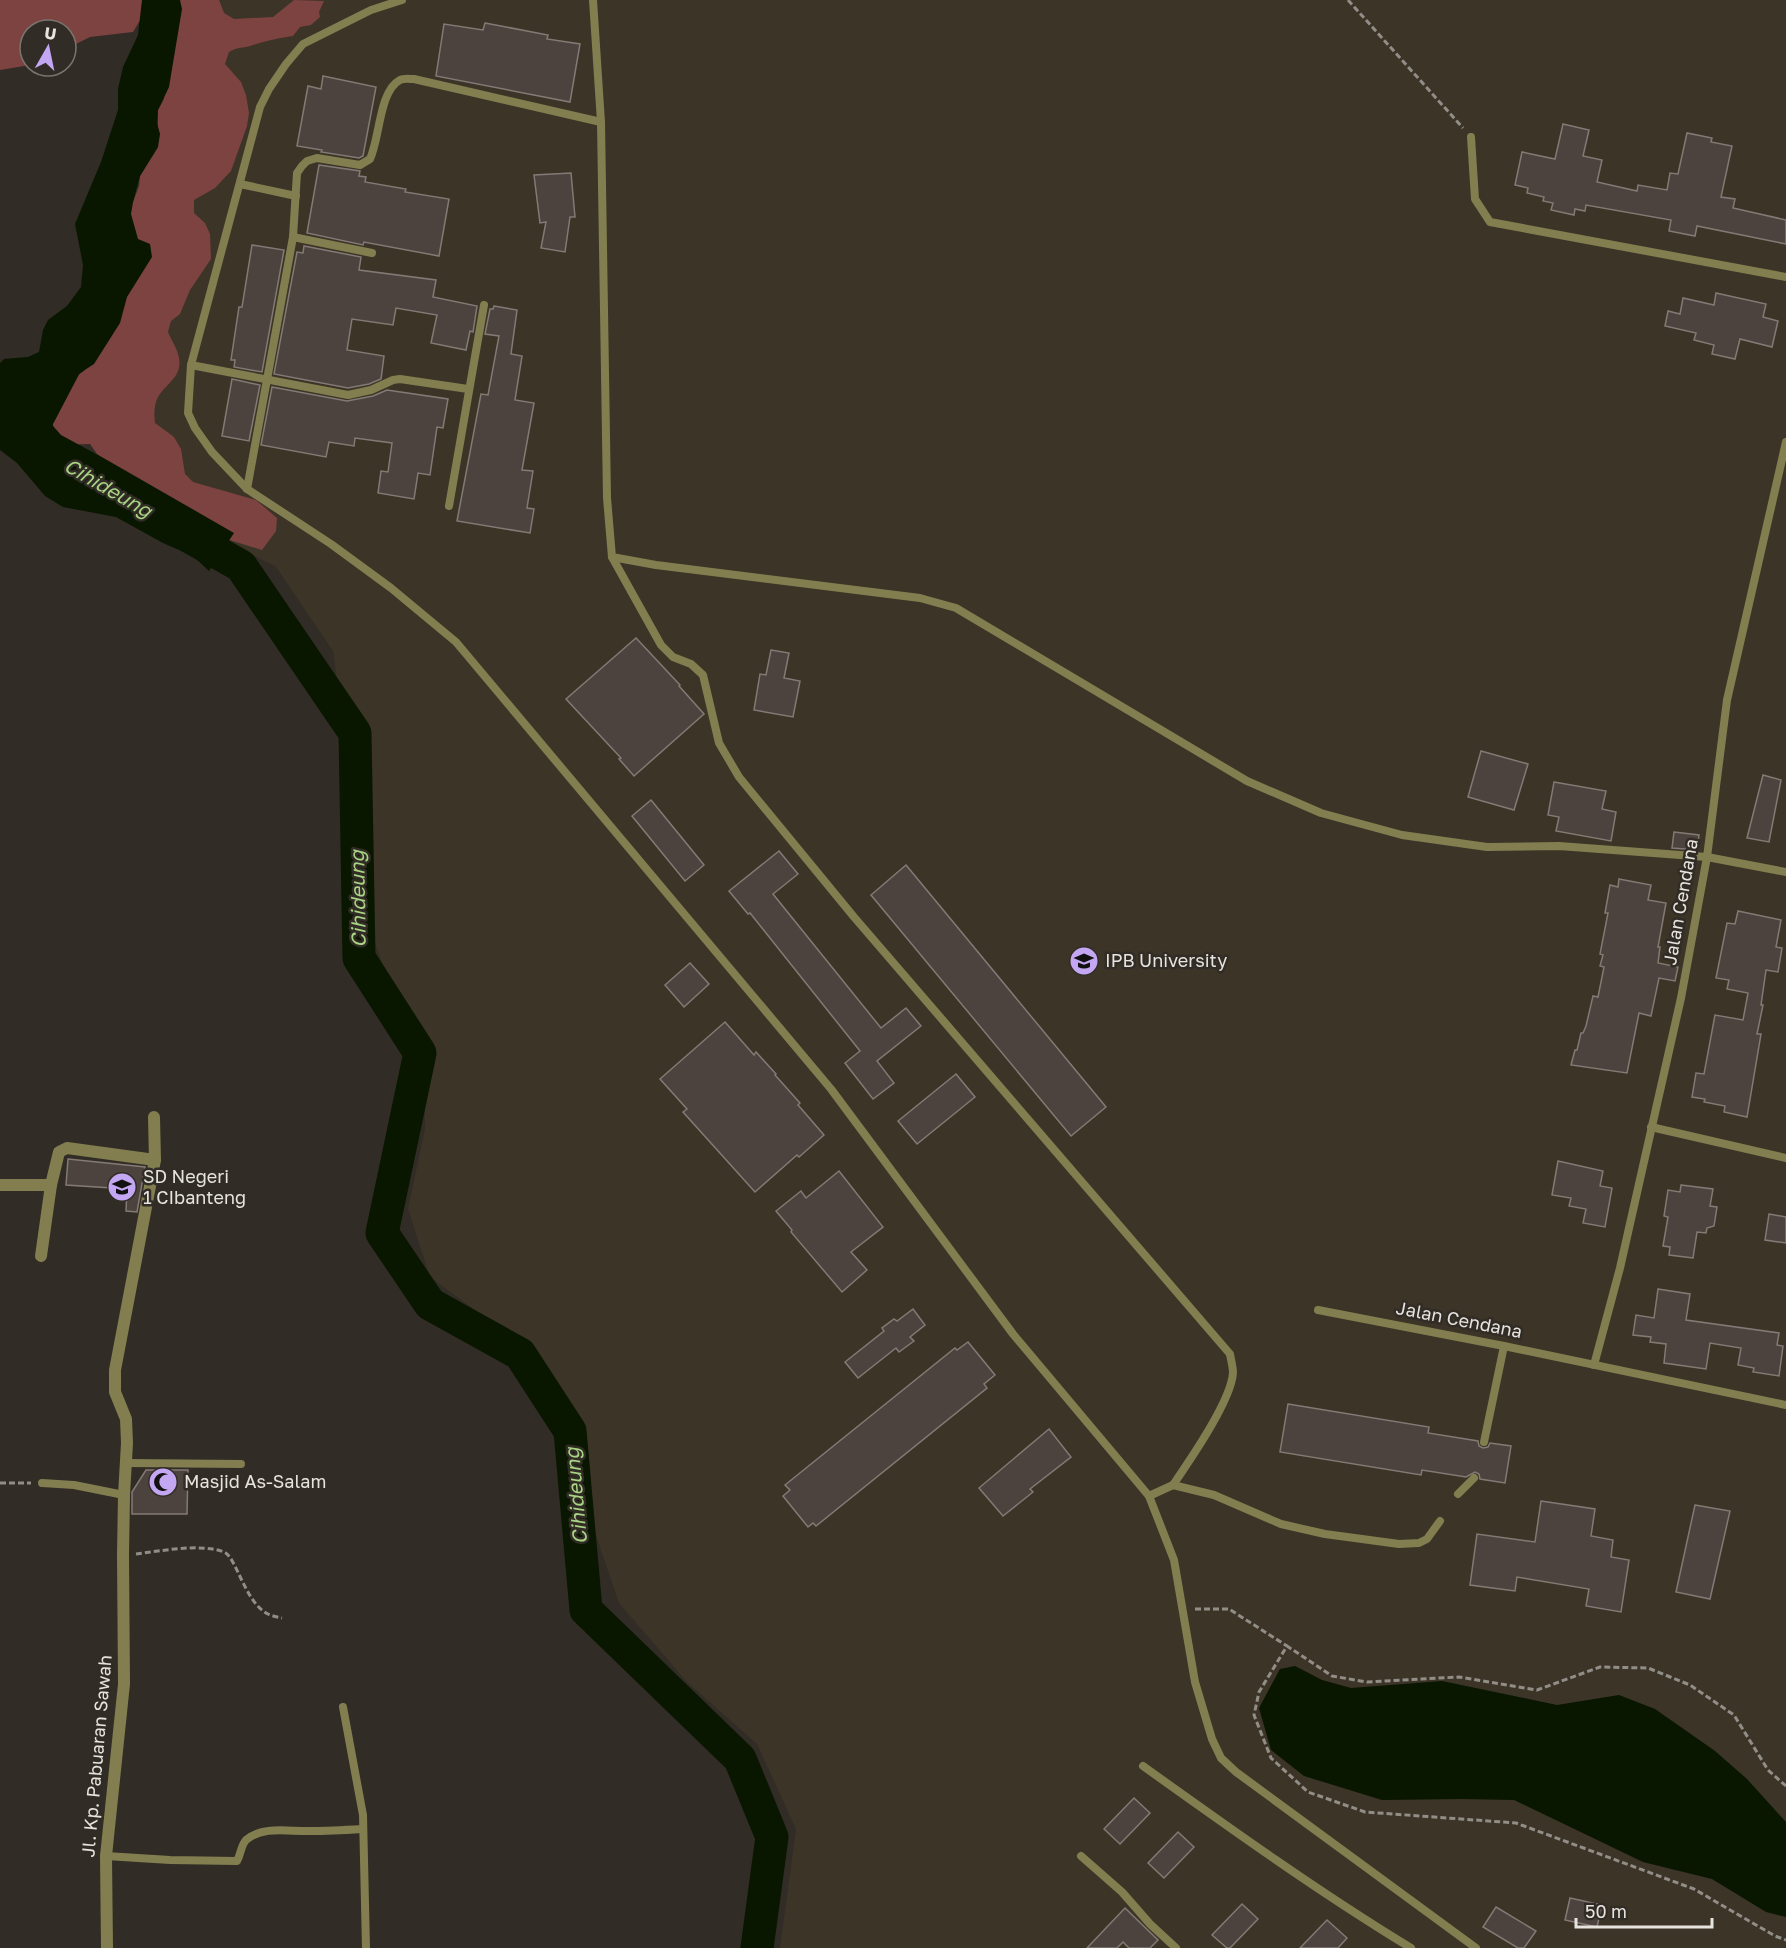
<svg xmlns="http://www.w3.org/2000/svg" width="1786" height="1948" font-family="'Golos Text',sans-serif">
  <rect width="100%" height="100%" fill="#312c25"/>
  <path fill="#3c3427" d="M168,0H1786V1948H780L796,1829L757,1744L687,1682L619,1603L555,1415L517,1341L430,1277L408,1209L425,1129V1061L393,994L370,929L333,651L276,567L142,497L173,82Z"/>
  <g fill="#7c4341">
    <path d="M0,0H146L145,12L133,32L90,37L66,49V30H30V65L0,70Z"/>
    <path d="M169,0H219L224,13L234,19L273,17L294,0L324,1L319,12L320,17L311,25L300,27L293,36C278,38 266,41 253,45C242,49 239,46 229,52L225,64L241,82L246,95L249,113L247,126L231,171L215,188L194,200V213L205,223L210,234L211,259L190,290L180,314L171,321L168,332C171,339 176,347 178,354C185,377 165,383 157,399C154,407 154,414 155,423L174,437L181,449L185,474L193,482L256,500L277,518L276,531L262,550L220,537L97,454L90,444L61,445L49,415L51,399L57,390L84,371L125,241V210L133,202L139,186L140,176L158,147V110L164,99Z"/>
  </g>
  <g fill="#091600">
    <path d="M142,0H180L182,9L169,87L158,110L157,123L160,134L158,147L140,176L133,202L131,214L138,239L150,244L152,257L127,297L120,323L94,364L74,377L53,381L44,388L49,415L53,426L61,435L107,460L234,533L209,571L193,556L163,543L116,517L63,507L45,496L17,463L0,450V363L4,359L28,357L39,352L43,330L48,320L67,306L81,287L83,265L75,224L101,162L118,110V89L123,67L138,35Z"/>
    <path d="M1295,1666L1322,1680L1351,1688L1442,1681L1557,1705L1619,1695L1655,1709L1715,1751L1747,1779L1786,1822V1917L1766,1912L1712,1879L1643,1862L1514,1800L1462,1799L1382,1800L1304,1776L1271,1750L1259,1708L1280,1669Z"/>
  </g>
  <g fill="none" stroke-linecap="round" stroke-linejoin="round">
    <g stroke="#091600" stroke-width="33">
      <path d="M26,440L70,356L75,340"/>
      <path d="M181,532L241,566L355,733L359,958L420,1053L382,1233L430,1304L520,1354L570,1431L586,1610L740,1759L772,1837L757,1948"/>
    </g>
  </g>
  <g fill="#4c433e" stroke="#847a75" stroke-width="1.5">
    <path d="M485,23L548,35L547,39L580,44L570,102L436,76L444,24L483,30Z"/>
    <path d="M323,76L376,87L363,156L359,158L321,152L322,150L297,146L308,86L321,89Z"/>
    <path d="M1563,124L1589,130L1583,156L1602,160L1597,182L1637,191L1638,185L1667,190L1670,173L1678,174L1687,133L1712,138L1711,142L1732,146L1721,197L1735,199L1733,208L1786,220V244L1697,226L1695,236L1669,231L1671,220L1586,205L1585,211L1575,209L1574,215L1551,210L1553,203L1543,201L1544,197L1527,193L1528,188L1515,185L1522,152L1555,159Z"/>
    <path d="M319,165L360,171L359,176L366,177L365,182L406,189L405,192L449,199L439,256L364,242L363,245L307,233Z"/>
    <path d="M571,173L575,217H570L565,252L541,248L546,222L540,223L534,175Z"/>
    <path d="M252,245L284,250L262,372L234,367L235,360H231L239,307H242Z"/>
    <path d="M304,246L361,257L359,270L436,280L433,297L477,306L473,332L470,331L466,350L431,343L437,315L396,308L393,325L352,319L347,350L384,356L381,379L369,384L348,388L274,374L297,252L303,253Z"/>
    <path d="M1716,293L1766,304L1763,317L1778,321L1772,347L1740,339L1735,359L1712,354L1714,345L1694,340L1696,333L1665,326L1668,311L1680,314L1683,298L1714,305Z"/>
    <path d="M494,306L517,310L511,354L522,356L515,400L534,403L522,470L533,471L527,508L534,509L530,533L457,521L481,394L488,395L499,336L485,334L490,309H493Z"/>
    <path d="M232,379L260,385L249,441L222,436Z"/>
    <path d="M272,387L347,401L373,396L387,390L448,399L443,428L437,427L430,475L418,473L414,499L378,493L381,471L388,472L392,443L355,438L354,446L329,442L326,457L261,445Z"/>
    <path d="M636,638L680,685L679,686L704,714L634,776L619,759L621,758L566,699Z"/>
    <path d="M771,650L789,653L784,678L800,681L793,717L754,710L760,674L766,675Z"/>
    <path d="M1481,751L1528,764L1514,810L1468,797Z"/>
    <path d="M1763,775L1781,780L1769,842L1747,838Z"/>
    <path d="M1554,782L1606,791L1602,809L1616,812L1611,841L1556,831L1559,817L1548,815Z"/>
    <path d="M651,800L704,865L685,881L632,816Z"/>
    <path d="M1674,832L1699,835L1697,850L1672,848Z"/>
    <path d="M779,851L798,874L773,894L881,1028L906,1008L921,1026L877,1061L894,1083L873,1099L845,1063L860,1051L750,913L748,914L729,891Z"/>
    <path d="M906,865L1106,1107L1071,1136L871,895Z"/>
    <path d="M1619,879L1651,885L1648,900L1666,903L1658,947H1660L1658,963L1678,967L1675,981L1659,978L1651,1016L1639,1013L1627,1073L1571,1065L1575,1050H1577L1581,1033H1583L1586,1026L1593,996L1598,997L1604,967L1600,966L1603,955L1600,954L1608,913H1605L1610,885L1618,887Z"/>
    <path d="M1738,911L1781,920L1776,947L1782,948L1778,972L1766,970L1761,1005H1763L1757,1034H1761L1747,1117L1724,1112L1725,1106L1704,1102L1705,1099L1692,1097L1696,1073L1704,1074L1715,1015L1743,1020L1748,993L1727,989L1729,980L1716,978L1727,923L1735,924Z"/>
    <path d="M690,963L709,984L684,1007L665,985Z"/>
    <path d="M725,1022L754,1055L756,1052L776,1074L775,1075L800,1103L798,1105L824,1135L799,1157L797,1155L755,1192L683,1112L687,1109L660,1079Z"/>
    <path d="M956,1074L975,1097L917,1144L898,1121Z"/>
    <path d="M68,1159L145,1167L137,1212L126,1211L127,1189L66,1185Z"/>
    <path d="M1558,1161L1603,1171L1600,1186L1612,1188L1605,1227L1583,1223L1586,1209L1569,1206L1571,1198L1552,1195Z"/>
    <path d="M839,1171L883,1227L851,1252L867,1270L842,1292L791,1232L792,1230L776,1211L801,1191L806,1198Z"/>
    <path d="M1681,1185L1713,1189L1710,1206L1717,1207L1714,1226L1707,1228L1706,1233L1697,1232L1693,1258L1669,1255L1670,1247L1663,1246L1668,1217L1664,1216L1668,1190L1680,1192Z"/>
    <path d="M1769,1214L1786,1217V1243L1765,1240Z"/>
    <path d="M1658,1289L1690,1294L1686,1320L1779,1333L1777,1345L1783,1346L1779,1376L1753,1372L1754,1368L1738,1365L1741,1348L1710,1343L1706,1369L1664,1363L1666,1344L1650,1342L1651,1337L1633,1335L1636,1315L1654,1318Z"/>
    <path d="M913,1309L925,1325L910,1337L914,1341L899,1352L896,1348L858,1378L845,1362L884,1331L882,1328L894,1319L897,1321Z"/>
    <path d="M968,1342L995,1375L984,1384L987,1388L816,1526L813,1523L808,1527L783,1496L790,1490L785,1485L955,1348L957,1350Z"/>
    <path d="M1288,1404L1429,1427L1428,1433L1478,1441L1479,1446L1483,1448L1488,1447L1490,1443L1511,1446L1505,1483L1480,1479L1479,1474L1475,1472L1466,1477L1422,1470L1421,1475L1280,1452Z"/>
    <path d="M1049,1429L1071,1457L1030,1489L1033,1492L1003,1516L979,1488Z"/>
    <path d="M146,1470H188L187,1514H132V1492Z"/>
    <path d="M1541,1501L1595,1509L1591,1536L1613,1540L1611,1557L1629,1560L1621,1612L1586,1606L1589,1589L1517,1577L1515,1591L1470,1585L1477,1534L1535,1542Z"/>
    <path d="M1695,1505L1730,1511L1710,1599L1676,1592Z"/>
    <path d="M1134,1798L1150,1813L1120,1844L1104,1829Z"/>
    <path d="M1178,1832L1194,1847L1164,1878L1148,1863Z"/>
    <path d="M1570,1898L1602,1905L1597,1927L1565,1920Z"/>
    <path d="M1242,1904L1258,1919L1230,1948H1227L1212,1935Z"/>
    <path d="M1496,1907L1536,1931L1524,1948H1518L1483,1927Z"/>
    <path d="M1125,1908L1158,1940L1150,1948H1129L1123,1942L1117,1948H1087Z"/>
    <path d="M1327,1920L1347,1938L1338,1948H1300Z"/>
  </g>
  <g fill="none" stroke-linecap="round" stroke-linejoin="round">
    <g stroke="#918d87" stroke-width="3" stroke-dasharray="6 3" stroke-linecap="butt">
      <path d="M1348,0L1463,128"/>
      <path d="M0,1483H31"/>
      <path d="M136,1554C161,1551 201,1543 224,1552C236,1556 245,1603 268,1614C272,1616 277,1617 282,1618"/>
      <path d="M1195,1609H1229L1287,1646"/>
      <path d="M1786,1786L1768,1770L1734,1715L1690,1685L1648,1668L1600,1667L1537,1690L1459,1677L1367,1682L1332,1676L1287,1646L1259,1692L1254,1715L1271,1758L1308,1792L1365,1812L1516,1823L1694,1889L1775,1936L1786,1940"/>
    </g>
    <g stroke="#827e4f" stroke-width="8">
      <path d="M402,0L371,10L303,44L286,64L269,89L260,107L191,365L188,413L195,428L212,452L247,489L331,544L391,588L456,642L831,1089L1013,1334L1149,1496L1174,1560L1195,1682L1212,1739L1221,1758L1236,1772L1476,1948"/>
      <path d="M593,0L601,122L607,498L612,557L656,565L920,598L956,608L1247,781L1321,813L1402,835L1487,847L1559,846L1707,857L1786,872"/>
      <path d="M1471,137L1475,199L1490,222L1786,277"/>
      <path d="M240,184L296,196"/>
      <path d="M372,253L293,237L297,173L302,166L307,161L317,158L360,165L370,159C380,138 379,91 400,80C404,78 410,79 414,79L601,122"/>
      <path d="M191,365L348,395L371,390L393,380L400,379L468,389"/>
      <path d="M247,489L293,237"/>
      <path d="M449,506L484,305"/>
      <path d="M612,557L661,645L673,657L691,664L703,675L719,743L739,777L854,917L1230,1354C1231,1360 1233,1367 1233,1373C1231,1401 1190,1460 1173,1485"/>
      <path d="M1651,1127L1786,1158"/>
      <path d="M1318,1310L1504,1346L1786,1405"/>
      <path d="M1594,1365L1620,1268L1681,998L1707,857L1727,700L1786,442"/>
      <path d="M1484,1442L1504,1346"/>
      <path d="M126,1463L241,1464"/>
      <path d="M42,1483L74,1485L124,1495"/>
      <path d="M1458,1494L1474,1478"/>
      <path d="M1149,1496L1173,1485L1214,1495L1281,1524L1325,1534L1399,1544L1419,1543L1427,1539L1440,1521"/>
      <path d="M343,1707L363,1815L366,1948"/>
      <path d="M1143,1766C1231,1829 1319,1892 1411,1948"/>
      <path d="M106,1856L170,1860L237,1861C241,1854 241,1845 246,1840C263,1825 291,1832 311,1831C329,1831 346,1830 363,1829"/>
      <path d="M1081,1856L1122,1892L1150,1924L1176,1948"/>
    </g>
    <g stroke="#827e4f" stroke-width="12">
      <path d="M0,1185H51"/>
      <path d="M41,1256L51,1185L59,1152L67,1148L155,1160"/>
      <path d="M107,1948L106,1856L124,1684L123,1555L124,1495L127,1443L126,1419L115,1392V1370L155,1160L154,1117"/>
    </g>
  </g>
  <defs>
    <g id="university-disc" transform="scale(1.5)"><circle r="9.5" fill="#c3a7f2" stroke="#312c25"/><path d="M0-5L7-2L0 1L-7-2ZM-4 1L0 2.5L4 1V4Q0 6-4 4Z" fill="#111"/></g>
    <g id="school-disc" transform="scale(1.5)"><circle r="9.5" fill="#c3a7f2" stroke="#312c25"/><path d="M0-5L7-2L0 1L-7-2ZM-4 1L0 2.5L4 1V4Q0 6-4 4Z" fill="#111"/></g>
    <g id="mosque-disc" transform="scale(1.5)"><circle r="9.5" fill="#c3a7f2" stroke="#312c25"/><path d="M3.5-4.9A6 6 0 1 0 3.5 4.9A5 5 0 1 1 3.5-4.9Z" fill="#111"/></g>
  </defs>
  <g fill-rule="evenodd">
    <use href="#university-disc" x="1084" y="961"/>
    <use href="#school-disc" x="122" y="1187"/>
    <use href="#mosque-disc" x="163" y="1482"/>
  </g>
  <g text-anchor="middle" stroke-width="5" stroke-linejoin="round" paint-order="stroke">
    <g font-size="18" fill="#e7e4df" stroke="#312c25">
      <text transform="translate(1681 902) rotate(-80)" y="6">Jalan Cendana</text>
      <text transform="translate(1459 1320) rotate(11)" y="6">Jalan Cendana</text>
      <text transform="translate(97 1756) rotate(-85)" y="6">Jl. Kp. Pabuaran Sawah</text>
    </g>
    <g font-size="18" fill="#e7e4df" stroke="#312c25" text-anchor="start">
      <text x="1105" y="967">IPB University</text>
      <text x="143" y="1183">SD Negeri<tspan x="143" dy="21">1 CIbanteng</tspan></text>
      <text x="184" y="1488">Masjid As-Salam</text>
    </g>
    <g font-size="20" font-style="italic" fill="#a8d483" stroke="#312c25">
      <text transform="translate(108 488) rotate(30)" y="7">Cihideung</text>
      <text transform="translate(358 899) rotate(-91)" y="7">Cihideung</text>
      <text transform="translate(576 1496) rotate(-95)" y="7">Cihideung</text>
    </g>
  </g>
  <g transform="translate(48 48) rotate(9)"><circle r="28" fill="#312c25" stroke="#7a766f" stroke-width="1.5"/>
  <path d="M0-4.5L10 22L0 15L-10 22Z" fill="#c3a7f2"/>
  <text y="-9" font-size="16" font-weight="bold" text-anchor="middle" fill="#e7e4df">U</text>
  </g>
  <path d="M1576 1918v9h136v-9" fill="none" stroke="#e7e4df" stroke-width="3"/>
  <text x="1585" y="1918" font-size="18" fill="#e7e4df" stroke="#312c25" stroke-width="4.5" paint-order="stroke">50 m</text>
</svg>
